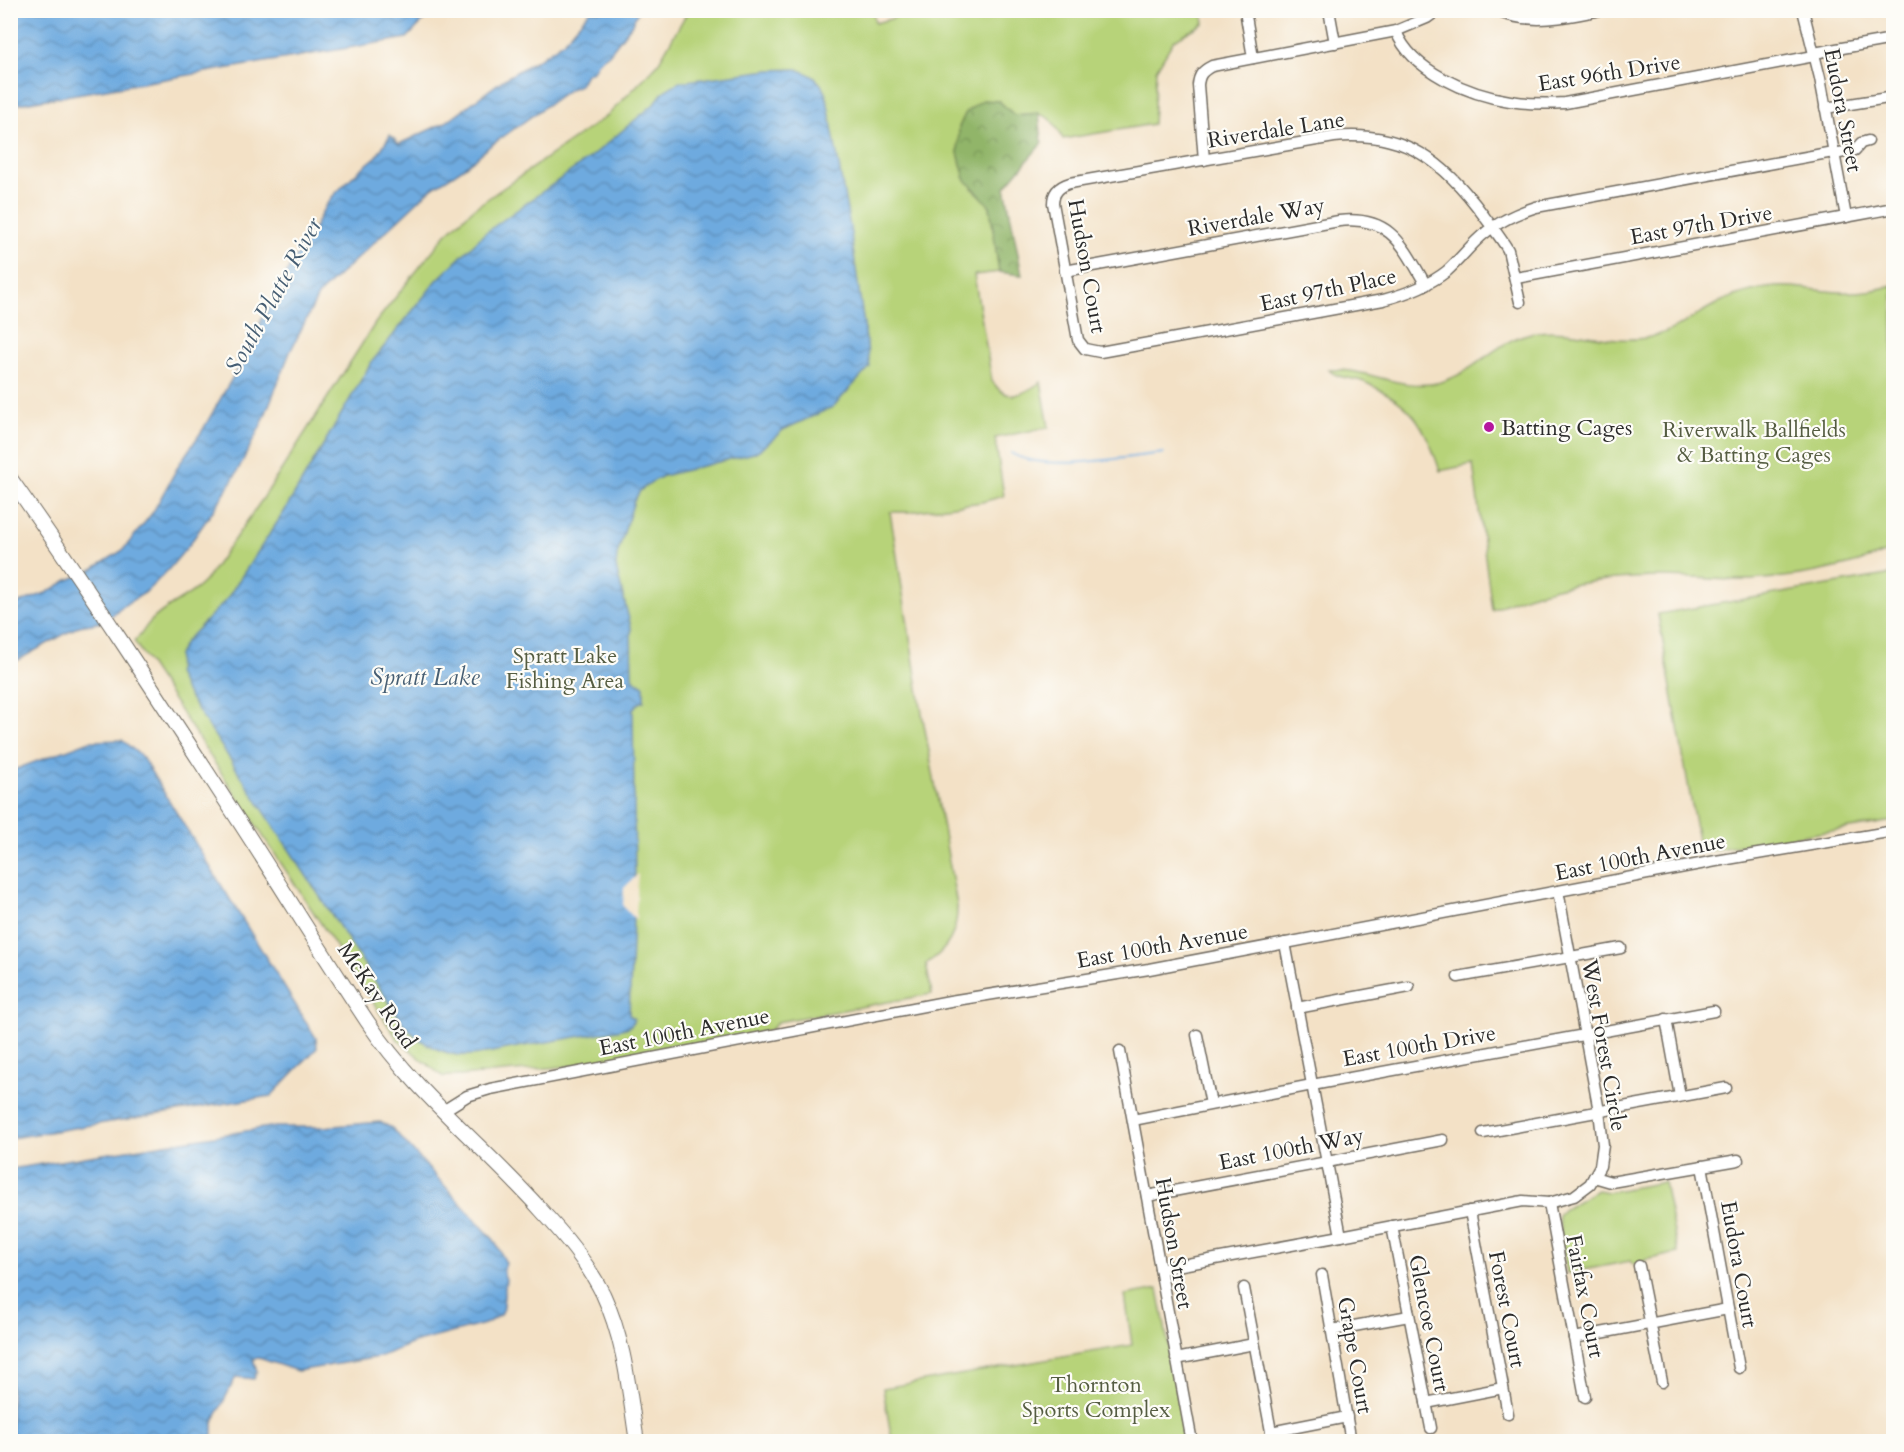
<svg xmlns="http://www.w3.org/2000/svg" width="1904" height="1452" font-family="Cardo,serif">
  <defs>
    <pattern id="forest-crowns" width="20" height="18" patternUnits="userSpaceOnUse" patternTransform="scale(1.5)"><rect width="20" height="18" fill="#91b569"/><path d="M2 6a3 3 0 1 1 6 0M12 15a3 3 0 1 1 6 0" fill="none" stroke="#779357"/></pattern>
    <pattern id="water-waves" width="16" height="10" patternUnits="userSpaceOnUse" patternTransform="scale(1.5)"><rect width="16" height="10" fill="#6eaadf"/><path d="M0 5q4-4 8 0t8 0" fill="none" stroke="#5b8bb5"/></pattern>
  </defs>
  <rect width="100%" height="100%" fill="#fdfcf7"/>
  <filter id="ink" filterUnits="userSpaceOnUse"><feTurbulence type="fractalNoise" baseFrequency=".0167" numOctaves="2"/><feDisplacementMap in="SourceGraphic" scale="12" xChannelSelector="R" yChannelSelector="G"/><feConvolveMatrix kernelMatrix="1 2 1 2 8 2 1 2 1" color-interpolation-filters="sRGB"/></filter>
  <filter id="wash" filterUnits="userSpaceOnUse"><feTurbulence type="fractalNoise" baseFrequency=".008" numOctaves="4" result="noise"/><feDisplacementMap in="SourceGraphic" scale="24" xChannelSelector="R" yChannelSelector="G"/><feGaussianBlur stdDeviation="1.35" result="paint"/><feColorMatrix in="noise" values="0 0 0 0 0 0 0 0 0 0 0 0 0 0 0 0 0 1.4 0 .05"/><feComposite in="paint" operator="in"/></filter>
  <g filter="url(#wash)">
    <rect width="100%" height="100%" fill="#f3e1c6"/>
    <g fill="#b7d379" stroke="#717f52" stroke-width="1.5">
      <path d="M900,10L1202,11L1204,23L1174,40L1156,70L1153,124L1063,139C1050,111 1042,113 1014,115L999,101L972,189L984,197L990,206L999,272L974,275L992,381C1007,404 1022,395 1041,382L1049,427L995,438L1004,496L982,502L909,512H890L922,713L957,905C958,932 948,950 926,964L932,994L777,1022L773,1028L766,1032L604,1063L459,1076H442L398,1040L134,641C142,636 143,629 150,622C165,605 190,598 205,581L264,497L376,322L446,234L473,209L608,115L657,65L688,11H873L875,23L894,18Z"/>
      <path d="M1893,285V550C1848,568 1800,577 1751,580C1720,581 1688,576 1656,577C1602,578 1541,586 1492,610L1473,464L1440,471C1424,423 1412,403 1364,382C1352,377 1337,379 1329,370C1366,367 1399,391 1437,383C1476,374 1498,337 1537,332C1577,327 1614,347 1654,336C1674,331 1690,319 1707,309C1725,298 1746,291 1767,288C1791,284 1815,291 1839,292C1858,293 1876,291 1893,285Z"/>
      <path d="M1893,574V821L1700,852L1658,614Z"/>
      <path d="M1664,1182L1678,1253L1645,1260L1643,1263L1633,1265L1630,1261L1567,1273L1558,1215L1564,1209L1597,1190L1608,1192Z"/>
      <path d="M1158,1289L1186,1441H892L883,1388L1132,1345L1125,1295Z"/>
    </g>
    <path fill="url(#forest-crowns)" stroke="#5e704a" stroke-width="1.5" d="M983,100L999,101L1014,115L1039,113L1042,143L1005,187L1022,275L999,272L990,206L965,179L958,153L959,127L966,112Z"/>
    <g fill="url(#water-waves)" stroke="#4c6a85" stroke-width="1.5">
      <path d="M11,10H433V11L407,38L11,105Z"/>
      <path d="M590,11H638L632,24L609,54L598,62L593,71L586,74L580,85L568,90L486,149C470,165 451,176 432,188L319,294L290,352L262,423L236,474L219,502L189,545L168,570L145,593L129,602L103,622L79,626L11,664V606L48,592L68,580L88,572L123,550L153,512L180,463L202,431L255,338L262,318L274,301L291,264L307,241L325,207L332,197L355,174L377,156L390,135L399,144L446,122L503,80L540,58L563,42Z"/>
      <path d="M796,69C812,74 819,79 826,93L850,227L870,367L833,407L783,430L764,447L754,453L663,476L650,483L640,491L634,501L617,555L616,567L631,627L632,676L637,682L644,686V701L637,704L633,710L635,874L629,1015L634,1018L633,1023L629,1027L617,1030C582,1036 547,1042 512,1048C495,1051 474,1057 457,1055C432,1050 414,1039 400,1019L184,689L177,673L178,655L185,642L226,600L284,512L371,363L437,280L485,233L592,156L654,104L664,91L679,82L769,70Z"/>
      <path d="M122,740L142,757L316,1038L317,1048L271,1096L11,1138V771L90,741Z"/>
      <path d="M380,1122L392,1128L494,1240L506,1263L503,1272L506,1279L502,1314L485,1324L413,1343L379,1357L297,1371L259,1358L253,1359L257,1371L254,1379L236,1377L213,1422V1441H11V1169L270,1127H323Z"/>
    </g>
    <path fill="#f3e1c6" d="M638,874L636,917V920L623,906L624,888Z"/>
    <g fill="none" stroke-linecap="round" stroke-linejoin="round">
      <path stroke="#6eaadf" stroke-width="2" d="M1011,453C1042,473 1126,457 1164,453"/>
    </g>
  </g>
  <g filter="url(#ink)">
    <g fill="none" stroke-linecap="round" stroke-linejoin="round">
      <g stroke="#716b61" stroke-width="13">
        <g id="minor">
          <path d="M1245,10L1253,58"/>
          <path d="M1329,10L1335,43"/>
          <path d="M1495,10C1529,26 1566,17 1601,10"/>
          <path d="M1803,10L1820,78L1846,217"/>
          <path d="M1396,31C1411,71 1470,95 1510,101C1528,104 1547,104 1565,103L1814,56"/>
          <path d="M1814,53L1887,40"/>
          <path d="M1825,108L1894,97"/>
          <path d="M1834,154L1855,150L1861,143L1868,141"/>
          <path d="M1204,160L1198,85C1199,75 1202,71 1212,66L1396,31L1427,18L1438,10"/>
          <path d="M1065,271L1339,221C1391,215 1403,246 1426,285"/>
          <path d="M1516,278L1894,208"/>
          <path d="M1520,302L1508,250C1501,238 1492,227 1484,216C1445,162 1405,130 1334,137L1070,183C1060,186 1053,192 1053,203L1078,340L1085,349L1100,352L1383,300C1406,294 1428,286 1447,271C1457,262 1466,251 1476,241C1493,224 1514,214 1536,207L1833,152"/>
          <path d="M1285,943L1341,1236L1523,1201L1549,1203L1574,1196L1590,1184L1600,1166L1603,1145L1599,1111L1558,891"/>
          <path d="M1458,977L1621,948"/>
          <path d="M1297,1008L1409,987"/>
          <path d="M1666,1019L1680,1096"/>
          <path d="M1197,1035L1211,1104"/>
          <path d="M1120,1051L1192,1442"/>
          <path d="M443,1111L467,1096L490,1089L950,1001L1149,969L1716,861L1894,831"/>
          <path d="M1133,1120L1312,1085L1714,1011"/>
          <path d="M1483,1133L1726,1088"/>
          <path d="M1702,1166L1739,1368"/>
          <path d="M1594,1177L1611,1182L1738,1160"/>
          <path d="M1147,1196L1443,1140"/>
          <path d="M1549,1203L1585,1397"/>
          <path d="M1470,1211L1508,1414"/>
          <path d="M1392,1226L1431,1428"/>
          <path d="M1639,1266L1662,1382"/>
          <path d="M1160,1269L1341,1236"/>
          <path d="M1322,1275L1351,1442"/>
          <path d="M1244,1288L1273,1442"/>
          <path d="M1332,1330L1409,1316"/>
          <path d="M1574,1338L1728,1309"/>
          <path d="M1176,1359L1254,1344"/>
          <path d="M1426,1403L1503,1388"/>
          <path d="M1271,1432L1347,1417"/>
        </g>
      </g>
      <g stroke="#716b61" stroke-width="16">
        <path id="major" d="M10,478C87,587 159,698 231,809C277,879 320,951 367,1021C415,1093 484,1146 541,1210C565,1236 587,1262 603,1294C625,1341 629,1391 637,1442"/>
      </g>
      <use href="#minor" stroke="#fff" stroke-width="10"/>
      <use href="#major" stroke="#fff" stroke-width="14"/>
    </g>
  </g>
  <circle fill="#b5179e" stroke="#fdfcf7" stroke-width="2" cx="1489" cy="427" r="6"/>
  <g text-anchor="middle" stroke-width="4.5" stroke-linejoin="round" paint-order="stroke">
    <g font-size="22" fill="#2b2b2b" stroke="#fdfcf7">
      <text transform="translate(1609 72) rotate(-9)" y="8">East 96th Drive</text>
      <text transform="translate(1844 110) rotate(79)" y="8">Eudora Street</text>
      <text transform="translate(1276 129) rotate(-9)" y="8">Riverdale Lane</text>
      <text transform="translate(1256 216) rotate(-10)" y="8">Riverdale Way</text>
      <text transform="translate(1701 224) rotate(-10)" y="8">East 97th Drive</text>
      <text transform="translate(1088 266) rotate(80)" y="8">Hudson Court</text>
      <text transform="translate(1328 289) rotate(-12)" y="8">East 97th Place</text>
      <text transform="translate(1640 856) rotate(-11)" y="8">East 100th Avenue</text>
      <text transform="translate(1162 945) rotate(-10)" y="8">East 100th Avenue</text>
      <text transform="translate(378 995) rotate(56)" y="8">McKay Road</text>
      <text transform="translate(684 1031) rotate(-11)" y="8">East 100th Avenue</text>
      <text transform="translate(1419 1045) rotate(-10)" y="8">East 100th Drive</text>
      <text transform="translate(1605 1045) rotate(80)" y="8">West Forest Circle</text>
      <text transform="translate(1291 1148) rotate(-11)" y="8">East 100th Way</text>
      <text transform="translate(1175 1243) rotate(80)" y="8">Hudson Street</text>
      <text transform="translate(1740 1264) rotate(80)" y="8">Eudora Court</text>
      <text transform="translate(1586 1296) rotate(79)" y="8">Fairfax Court</text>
      <text transform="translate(1508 1309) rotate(79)" y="8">Forest Court</text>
      <text transform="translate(1430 1323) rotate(79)" y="8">Glencoe Court</text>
      <text transform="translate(1356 1355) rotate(80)" y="8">Grape Court</text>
    </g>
    <g font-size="22" fill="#2b2b2b" stroke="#fdfcf7" text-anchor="start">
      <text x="1501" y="435">Batting Cages</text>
    </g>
    <g font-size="22" fill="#555d42" stroke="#fdfcf7">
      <text x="1754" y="437">Riverwalk Ballfields<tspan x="1754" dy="25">&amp; Batting Cages</tspan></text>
      <text x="565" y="663">Spratt Lake<tspan x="565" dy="25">Fishing Area</tspan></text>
      <text x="1096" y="1392">Thornton<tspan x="1096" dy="25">Sports Complex</tspan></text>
    </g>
    <g font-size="24" font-style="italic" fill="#465e73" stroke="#fdfcf7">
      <text transform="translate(273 296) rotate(-61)" y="8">South Platte River</text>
      <text x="425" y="685">Spratt Lake</text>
    </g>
  </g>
  <rect width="1904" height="1452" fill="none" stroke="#fdfcf7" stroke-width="36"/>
</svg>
